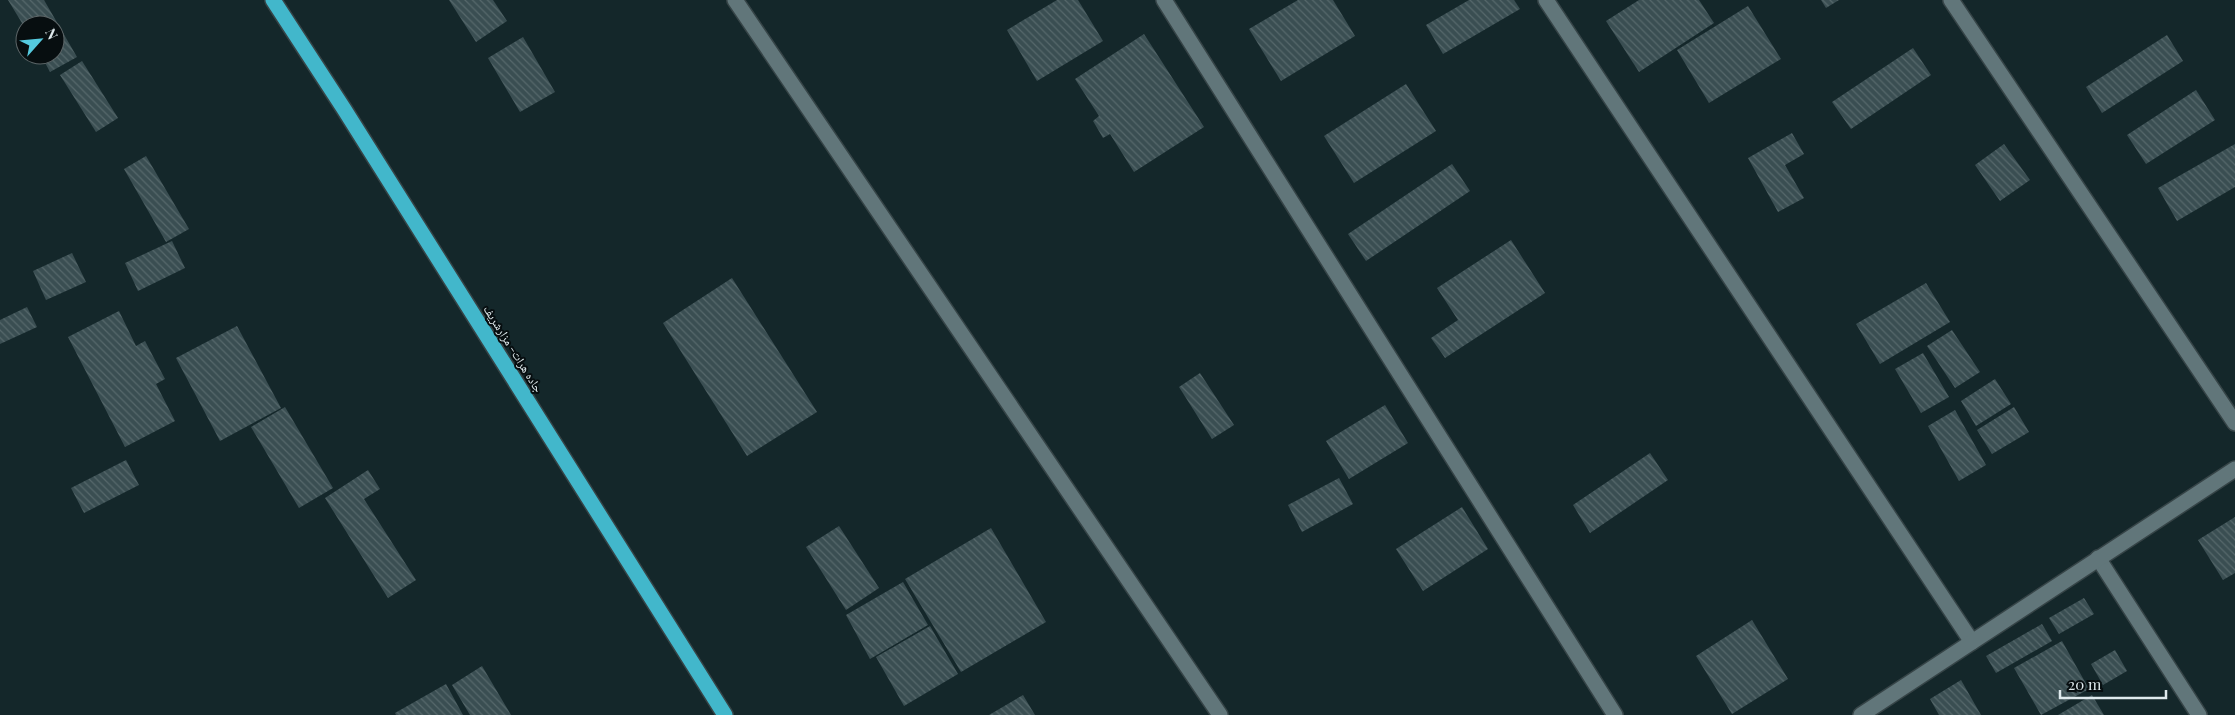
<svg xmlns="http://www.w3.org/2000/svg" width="2235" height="715" font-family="'Playfair Display','Noto Naskh Arabic',serif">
  <defs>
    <pattern id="building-back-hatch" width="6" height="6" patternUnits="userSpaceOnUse" patternTransform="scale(1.25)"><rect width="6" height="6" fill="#3a4e52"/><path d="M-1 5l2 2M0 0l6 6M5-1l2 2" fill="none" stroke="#56686b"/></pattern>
  </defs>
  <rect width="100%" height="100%" fill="#14272a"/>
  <g fill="url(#building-back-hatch)">
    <path d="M8,0H44L77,57L50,72L41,55H55V25H25V28Z"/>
    <path d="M449,0H493L507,21L476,42Z"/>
    <path d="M1057,0H1078L1103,41L1037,81L1007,30Z"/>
    <path d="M1298,0H1333L1355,36L1281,81L1249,29Z"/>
    <path d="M1469,0H1514L1520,9L1443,54L1426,25Z"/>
    <path d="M1639,0H1699L1714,23L1639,72L1606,21Z"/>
    <path d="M1821,0H1839L1826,8Z"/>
    <path d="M1748,6L1781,59L1709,103L1677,50Z"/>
    <path d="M1144,34L1204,127L1134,172L1110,134L1103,138L1093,121L1099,116L1075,79Z"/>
    <path d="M2167,35L2183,61L2102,113L2086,87Z"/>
    <path d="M523,37L555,92L520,112L488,58Z"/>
    <path d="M1913,48L1931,75L1851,129L1832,102Z"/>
    <path d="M82,61L118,118L96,132L60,75Z"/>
    <path d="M1406,84L1436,131L1354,183L1324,136Z"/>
    <path d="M2196,90L2215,120L2146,164L2127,135Z"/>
    <path d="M1792,133L1804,154L1785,165L1804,198L1778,212L1748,158Z"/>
    <path d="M2004,144L2030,180L2000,201L1975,165Z"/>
    <path d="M2235,144V187L2177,221L2158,188Z"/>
    <path d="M146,156L189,229L166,242L124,169Z"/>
    <path d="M1452,164L1470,191L1366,261L1348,234Z"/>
    <path d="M1511,240L1545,293L1445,358L1431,338L1458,320L1437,288Z"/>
    <path d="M172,241L185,268L138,291L125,263Z"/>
    <path d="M72,253L86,282L46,300L33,271Z"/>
    <path d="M732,278L817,412L747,456L663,323Z"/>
    <path d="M1926,283L1950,322L1880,364L1856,324Z"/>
    <path d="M27,307L37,327L0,344V320Z"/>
    <path d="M119,311L136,346L145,341L165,379L156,384L175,421L125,447L68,337Z"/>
    <path d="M237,326L281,408L220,441L176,358Z"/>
    <path d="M1952,330L1980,372L1955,388L1927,346Z"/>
    <path d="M1923,353L1949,397L1921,413L1895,369Z"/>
    <path d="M1200,373L1234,425L1212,439L1179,387Z"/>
    <path d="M1995,379L2011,404L1976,426L1961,401Z"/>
    <path d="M1385,405L1408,443L1349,479L1326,441Z"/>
    <path d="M285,407L333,488L299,508L251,427Z"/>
    <path d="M2014,407L2029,432L1992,454L1977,430Z"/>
    <path d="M1955,410L1986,465L1959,481L1928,426Z"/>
    <path d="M1650,453L1668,480L1590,533L1573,505Z"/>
    <path d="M126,460L139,485L84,513L71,488Z"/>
    <path d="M368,470L380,489L364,499L416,580L388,598L325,498Z"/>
    <path d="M1339,478L1353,504L1302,532L1288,505Z"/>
    <path d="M1462,507L1488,549L1423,591L1396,549Z"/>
    <path d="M2235,517V573L2223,580L2198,540Z"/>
    <path d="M839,526L879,588L846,610L806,547Z"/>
    <path d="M991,528L1046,622L961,672L905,579Z"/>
    <path d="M903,582L928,625L870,659L846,615Z"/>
    <path d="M2084,598L2094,614L2059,634L2049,618Z"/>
    <path d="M1752,620L1788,679L1732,714L1696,656Z"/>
    <path d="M2042,624L2052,641L1996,673L1986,656Z"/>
    <path d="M930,626L958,674L904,706L876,657Z"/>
    <path d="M2062,641L2089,689L2041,715L2014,668Z"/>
    <path d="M2115,650L2127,671L2103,685L2091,664Z"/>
    <path d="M482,666L511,715H470L452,685Z"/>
    <path d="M1961,680L1981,715H1939L1930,699Z"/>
    <path d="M446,684L463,715H396L395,713Z"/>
    <path d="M1023,695L1035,715H989Z"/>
    <path d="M2092,695L2104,715H2058Z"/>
  </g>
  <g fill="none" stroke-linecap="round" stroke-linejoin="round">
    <g stroke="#364447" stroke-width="18">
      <g id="minor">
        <path d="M735,0L1220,715"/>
        <path d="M1164,0L1615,715"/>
        <path d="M1546,0L1972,642"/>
        <path d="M1951,0L2235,423"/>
        <path d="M2098,558L2199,715"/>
        <path d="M1861,715L2235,469"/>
      </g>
    </g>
    <g stroke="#364447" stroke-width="18">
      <path id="highway" d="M273,0L344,109L725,715"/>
    </g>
    <use href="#minor" stroke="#61767a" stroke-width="15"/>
    <use href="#highway" stroke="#42b7cb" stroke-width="15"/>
  </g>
  <g text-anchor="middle" stroke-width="4" stroke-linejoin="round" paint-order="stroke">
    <g font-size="12" fill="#dfeaed" stroke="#070e10">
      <text transform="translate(513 349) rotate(58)" y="4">جاده هرات- مزارشریف</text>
    </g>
  </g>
  <g transform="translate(40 40) rotate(63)"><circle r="24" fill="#070e10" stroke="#5d6668"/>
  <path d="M0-4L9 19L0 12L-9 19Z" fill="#55cadf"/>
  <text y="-8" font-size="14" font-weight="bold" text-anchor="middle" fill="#dfeaed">N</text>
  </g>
  <path d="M2060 690v8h106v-8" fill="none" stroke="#dfeaed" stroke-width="2.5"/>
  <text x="2068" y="690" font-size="15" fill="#dfeaed" stroke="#070e10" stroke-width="4" paint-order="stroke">20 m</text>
</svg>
